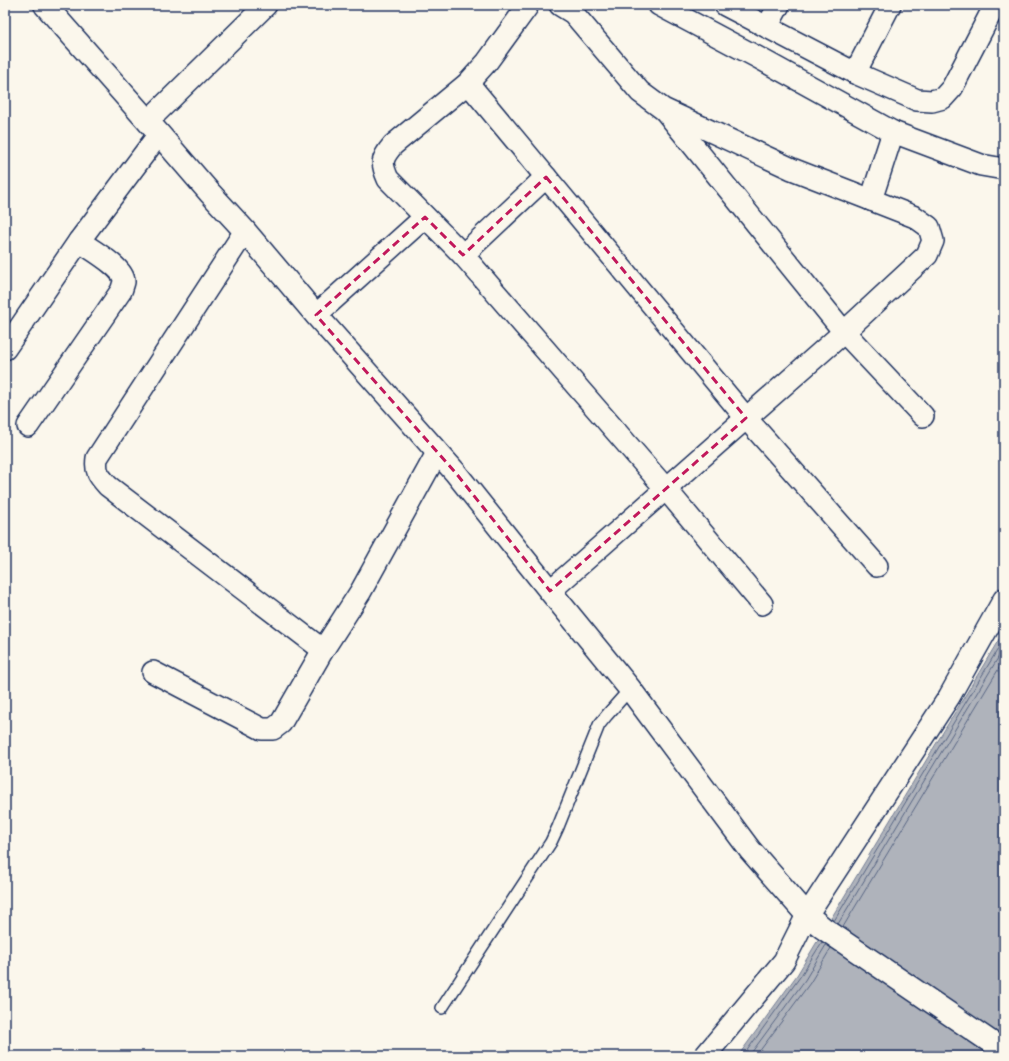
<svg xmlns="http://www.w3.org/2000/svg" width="1009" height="1061" font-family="'Comic Neue',sans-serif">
  <rect width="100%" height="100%" fill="#fbf7ec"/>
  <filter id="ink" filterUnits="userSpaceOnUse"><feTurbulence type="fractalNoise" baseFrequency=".025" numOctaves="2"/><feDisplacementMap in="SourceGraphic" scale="8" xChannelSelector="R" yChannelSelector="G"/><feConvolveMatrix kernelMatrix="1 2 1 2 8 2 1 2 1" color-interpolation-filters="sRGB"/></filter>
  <g filter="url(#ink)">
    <path fill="#afb3bb" stroke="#747e96" d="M1004,631V1040L992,1056H738L797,975Z"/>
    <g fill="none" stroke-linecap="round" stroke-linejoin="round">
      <g stroke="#566483" stroke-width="1">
        <path d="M834,921L1004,639"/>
        <path d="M838,924L1004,648"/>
        <path d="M843,927L1004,660"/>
        <path d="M743,1056L800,977L822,942"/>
        <path d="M749,1056L805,980L826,945"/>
        <path d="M756,1056L810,983L831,948"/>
      </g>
      <g stroke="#1b2f5e" stroke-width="14">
        <path id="lane" d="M442,1008L551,842L558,827L599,725L607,715L630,689"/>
      </g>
      <g stroke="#1b2f5e" stroke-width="24">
        <g id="street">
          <path d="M659,5L757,57L893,132L981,165L1004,169"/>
          <path d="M725,5L855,73L917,100L932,101L943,98L952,88L995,5"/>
          <path d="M527,7L487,62L468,83L393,145C381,159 381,163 388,179L463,255L665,488L762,604"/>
          <path d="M767,27L779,5"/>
          <path d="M855,73L890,5"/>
          <path d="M468,83L746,418L877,566"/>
          <path d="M666,112L844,332L923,416"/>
          <path d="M148,121L266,5"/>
          <path d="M871,200L893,132"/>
          <path d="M245,231L97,458C95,472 99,476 108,486L323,650"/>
          <path d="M463,255L546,177"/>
          <path d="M316,315L425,217"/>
          <path d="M5,349L79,241L159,134"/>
          <path d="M28,426L121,291C122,289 123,285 124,282C125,268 90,249 79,241"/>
          <path d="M550,591L844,332L927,255L933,241L929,227L915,217L792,169L663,109L640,92L573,13L560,5"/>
          <path d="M153,672L262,729H273L281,723L323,650L361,591L437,453"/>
          <path d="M705,1056L774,973L784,961L807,915L949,697L1004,599"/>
        </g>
      </g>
      <g stroke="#1b2f5e" stroke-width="25">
        <path id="primary" d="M45,5L159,134L210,193L245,231L316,315L455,472L550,591L630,689L750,850L807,915L823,928L1004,1051"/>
      </g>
      <use href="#lane" stroke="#fbf7ec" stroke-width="11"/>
      <use href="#street" stroke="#fbf7ec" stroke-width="21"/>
      <use href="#primary" stroke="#fbf7ec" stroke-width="22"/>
    </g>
  </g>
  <path fill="none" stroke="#c2185b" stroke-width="3" stroke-dasharray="8 5" stroke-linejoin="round" d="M546,177L746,418L550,591L455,472L316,315L425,217L463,255Z"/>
  <rect width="1009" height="1061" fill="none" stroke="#fbf7ec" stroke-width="20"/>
  <rect x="10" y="10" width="989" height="1041" fill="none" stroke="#1b2f5e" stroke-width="1.5" filter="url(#ink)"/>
</svg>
